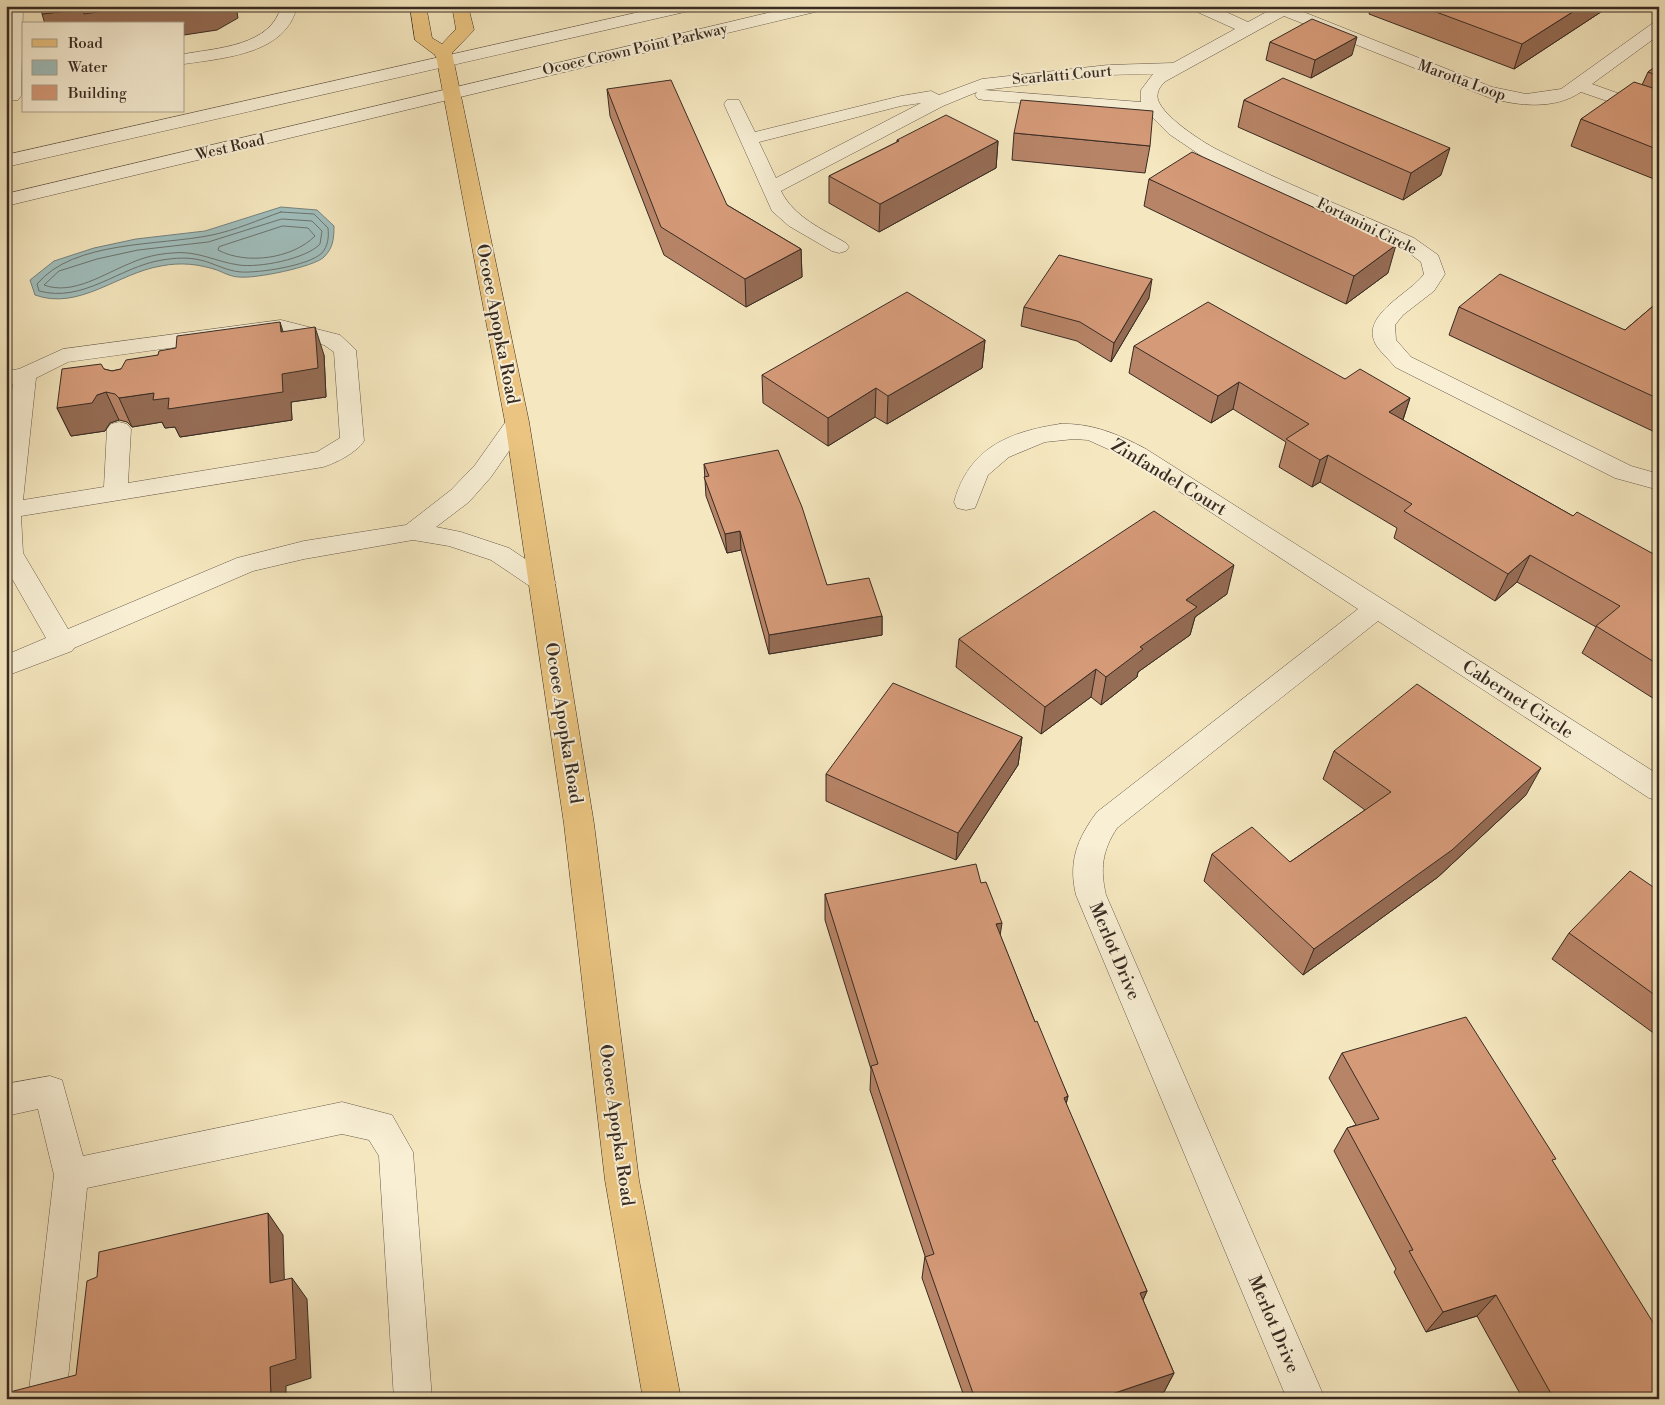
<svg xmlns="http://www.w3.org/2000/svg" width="1665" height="1405" font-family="'Libre Bodoni',serif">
  <rect width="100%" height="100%" fill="#f5e7bf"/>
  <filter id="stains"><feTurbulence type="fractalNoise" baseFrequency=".004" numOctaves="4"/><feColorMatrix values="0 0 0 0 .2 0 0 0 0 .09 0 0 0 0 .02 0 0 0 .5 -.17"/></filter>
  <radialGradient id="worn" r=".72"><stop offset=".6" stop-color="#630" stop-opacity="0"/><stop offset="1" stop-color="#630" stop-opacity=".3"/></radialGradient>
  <path fill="#a0bebc" stroke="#76837f" d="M281,207L317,210L334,226C334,239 333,248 324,257C314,267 254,279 239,277C232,277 224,273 217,270C198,264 181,262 161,266C118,273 79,311 35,295L30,280L54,261L94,248L136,239L205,231Z"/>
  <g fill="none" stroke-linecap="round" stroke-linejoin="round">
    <g stroke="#6c7470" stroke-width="1">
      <path d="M281,212L314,214L328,228C329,237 328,246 322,253C308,266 259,273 241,272C226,271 214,263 200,260C188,257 175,258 162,260C119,267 84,303 39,291L37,284C74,240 159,246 212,235C236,230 258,220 281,212Z"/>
      <path d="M282,219L312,221L322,231L320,244C306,259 259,268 239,265C216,262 197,250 172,253C158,254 144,257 131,263C105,273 73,296 44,285L59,271L97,259L138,250L208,242Z"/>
      <path d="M283,226L308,228L315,236C292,259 246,265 218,250L219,247Z"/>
    </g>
    <g stroke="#675a4a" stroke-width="1">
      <g id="minor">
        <path d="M7,6H23L21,96L18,100H6Z"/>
        <path d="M281,6H297C287,54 224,58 184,64V54C217,48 272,46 281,6Z"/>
        <path d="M666,6H697L689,11L6,167V155Z"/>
        <path d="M797,6H827L819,11L6,206V194Z"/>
        <path d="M1191,6H1213L1248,22L1270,10L1266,6H1298L1296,9L1492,87L1526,94L1561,89L1653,23L1659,22V35L1592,84L1659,108V119L1581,92C1554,110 1519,106 1490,98L1284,16L1166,81C1160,86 1156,92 1158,100C1164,117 1201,141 1216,149C1279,181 1349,209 1414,238L1438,255L1445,274L1434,291L1403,315L1395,325L1396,340L1411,357L1631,466L1659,474V490L1615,478L1395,367C1389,359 1379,351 1375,343C1361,314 1411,293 1424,274L1421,262L1400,246L1203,157L1169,134L1148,113L984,100L978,99L975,95L977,92L943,106L781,191C794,217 822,229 846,243L849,247L846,251L839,253L832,251L789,226L772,211L724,104L727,100H739L755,132L901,96L931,91L939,95L982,79L1108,65L1173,63L1235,29L1193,10ZM1153,74L1141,90V102L984,90L1108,75ZM921,103L776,178L759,142L901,106Z"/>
        <path d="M281,320L340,335L356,350L364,441C356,453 336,463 323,467L21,516L23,553L68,629L237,558L304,541L406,525L451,490L475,465L509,417L517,415L525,417L529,422L491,477L469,502L436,527L461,532L509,548L552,577L556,583L552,589L543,592L534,589L491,560L449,546L413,540L304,559L253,571L74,648L72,651L6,676V655L46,638L6,568V437L13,384L6,385V371L19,369L63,349ZM280,333L324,345L334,352L340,438L317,452L128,483L131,429L127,424L119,422L111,424L107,429L104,487L23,500L36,378L68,362Z"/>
        <path d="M1060,424C1092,423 1118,434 1146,449L1659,775V801L1649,798L1378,621L1117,828C1102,851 1100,869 1106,895L1325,1399H1287L1076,895C1068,862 1077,839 1097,812L1358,609L1130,459L1088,440L1074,439L1045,442L1009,457L988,475L975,508L966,510L957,508L954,502C969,448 1008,432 1060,424Z"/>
        <path d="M50,1076L62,1080L83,1156L342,1102L392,1115L413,1152L432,1399H394L379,1156L369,1140L342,1134L87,1188L66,1399H28L54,1175L38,1109L6,1116V1084Z"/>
      </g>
    </g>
    <g stroke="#382b23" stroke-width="1">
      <path id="major" d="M410,6H426L432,38L442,44L456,29L452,6H468L474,30L452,53L529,422L594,824L639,1180L681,1399H643L605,1180L564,824L505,422L437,61L435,55L415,40Z"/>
    </g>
    <use href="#minor" fill="#f8efd5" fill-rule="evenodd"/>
    <use href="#major" fill="#eac480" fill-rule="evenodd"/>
  </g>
  <g fill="#b78467" stroke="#382b23">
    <path d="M1371,6H1610L1514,69L1369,14Z"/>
    <path d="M1270,42L1352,55L1311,78L1266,60Z"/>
    <path d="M1659,64V181L1571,146L1581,119L1642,85L1648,72Z"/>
    <path d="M607,89L727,205L801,249L802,277L746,307L664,255L610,116Z"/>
    <path d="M1244,100L1441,175L1403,200L1238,127Z"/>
    <path d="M1014,133L1150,146L1145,173L1012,160Z"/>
    <path d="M897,140L998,141L996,168L879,232L829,203V176L897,142Z"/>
    <path d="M1149,179L1388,273L1346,304L1144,206Z"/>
    <path d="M1149,298L1111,362L1077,341L1021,326L1024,307Z"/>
    <path d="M1659,301V434L1449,335L1459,307L1625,330Z"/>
    <path d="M283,332L324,355L326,397L291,402L292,420L180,437L175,427L165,428L162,422L132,427L127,422L119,420L110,423L105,431L71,436L57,408L104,369L112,371L121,369L158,355Z"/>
    <path d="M985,340L982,368L887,424L875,417L828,446L763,403L762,375Z"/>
    <path d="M1134,346L1345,379L1410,398L1403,420L1573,516L1659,557V702L1582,653L1596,627L1517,582L1495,601L1394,538L1397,528L1320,482L1312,487L1279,467L1286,442L1233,409L1211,423L1129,373Z"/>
    <path d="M704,464L827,585L882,616V635L769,654L741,550L727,553L706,496Z"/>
    <path d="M1227,594L1195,617L1190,635L1138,672L1137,677L1101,705L1091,697L1041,734L956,667L959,639Z"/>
    <path d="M1022,737L1018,765L956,860L826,801V774Z"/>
    <path d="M1334,751L1526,795L1438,877L1303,975L1204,881L1212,854L1290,862L1365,810L1323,779Z"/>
    <path d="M981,883L1000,935L1035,1022L1068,1096L1066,1104L1147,1291L1143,1300L1174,1373L1164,1392L1143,1399H965L922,1278L925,1256L870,1090L871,1069L825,920V894Z"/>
    <path d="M1659,891V1037L1552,959L1569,933Z"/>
    <path d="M1342,1053L1553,1162L1659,1399H1523L1477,1316L1426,1332L1394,1272L1396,1269L1334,1151L1347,1128L1356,1125L1329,1078Z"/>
  </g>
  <g fill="#956c54" stroke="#382b23">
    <path d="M139,6H236L238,18L217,30L184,35V24H45L42,14L84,9Z"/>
    <path d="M1582,6H1610L1514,69L1522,44Z"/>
    <path d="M1357,37L1352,55L1311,78L1315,60Z"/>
    <path d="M998,141L996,168L879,232L880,204Z"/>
    <path d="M1450,148L1441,175L1403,200L1411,173Z"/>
    <path d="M1396,245L1388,273L1346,304L1354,276Z"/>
    <path d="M801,249L802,277L746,307L745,279Z"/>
    <path d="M1152,279L1149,298L1111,362L1114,343Z"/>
    <path d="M280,322L289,350L281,332Z"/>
    <path d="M315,327L324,355L326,397L291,402L292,420L180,437L175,427L165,428L162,422L132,427L119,398L282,374Z"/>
    <path d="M985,340L982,368L887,424L888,396Z"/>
    <path d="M1239,382L1233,409L1211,423L1218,396Z"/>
    <path d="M876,388L875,417L828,446V418Z"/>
    <path d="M106,392L119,420L110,423L105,431L71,436L57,408Z"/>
    <path d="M1410,398L1401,425L1389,412Z"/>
    <path d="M1328,455L1320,482L1312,487L1320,460Z"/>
    <path d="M740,531L741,550L727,553L725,534Z"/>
    <path d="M1530,555L1517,582L1495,601L1508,574Z"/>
    <path d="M1234,565L1227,594L1195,617L1190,635L1138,672L1137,677L1101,705L1106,677L1140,647L1186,600Z"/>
    <path d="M882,616V635L769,654V635Z"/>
    <path d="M1096,669L1091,697L1041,734L1045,707Z"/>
    <path d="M1022,737L1018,765L956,860L958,833Z"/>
    <path d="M1541,768L1526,795L1438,877L1303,975L1314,949Z"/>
    <path d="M1002,923L998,949L996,924Z"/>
    <path d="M1068,1096L1062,1120L1064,1098Z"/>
    <path d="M268,1213L283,1235L285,1304L270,1283Z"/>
    <path d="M292,1278L307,1299L311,1378L286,1386V1399H271L270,1367Z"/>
    <path d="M1147,1291L1138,1311L1140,1293Z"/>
    <path d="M1496,1295L1477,1316L1426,1332L1443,1312Z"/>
    <path d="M1174,1373L1164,1392L1143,1399H1097Z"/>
  </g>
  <g fill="#d59a78" stroke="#382b23">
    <path d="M42,6H139L84,14V9L42,14Z"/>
    <path d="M1420,6H1582L1522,44Z"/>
    <path d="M1312,19L1357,37L1315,60L1270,42Z"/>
    <path d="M1659,64V76L1648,72Z"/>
    <path d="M1283,78L1450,148L1411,173L1244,100Z"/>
    <path d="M671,80L727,205L801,249L745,279L661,227L607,89Z"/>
    <path d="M1634,82L1659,90V150L1581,119Z"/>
    <path d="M1021,100L1153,111L1150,146L1014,133Z"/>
    <path d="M946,115L998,141L880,204L829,176L899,141L897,140Z"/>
    <path d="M1192,152L1396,245L1354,276L1149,179Z"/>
    <path d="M1059,255L1152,279L1114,343L1080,322L1024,307Z"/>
    <path d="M1500,274L1625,330L1659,301V399L1459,307Z"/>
    <path d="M907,292L985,340L888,396L876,388L828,418L762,375Z"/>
    <path d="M1208,302L1345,379L1360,369L1410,398L1389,412L1573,516L1577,512L1659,557V665L1596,626L1620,606L1530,555L1508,574L1404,511L1412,504L1328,455L1320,460L1286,439L1309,424L1239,382L1218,396L1134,346Z"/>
    <path d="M280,322L281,332L315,327L318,368L282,374L283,392L168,409L169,398L153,400L154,393L119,398L115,394L106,392L97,395L92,403L57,408L62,369L101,364L104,369L112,371L121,369L126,360L158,355L159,351L176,348L177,336Z"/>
    <path d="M778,450L802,507L827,585L869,578L882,616L769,635L740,531L725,534L704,477L709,476L704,464Z"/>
    <path d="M1154,511L1234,565L1186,600L1197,607L1140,647L1143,649L1106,677L1096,669L1045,707L959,639Z"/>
    <path d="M893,683L1022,737L958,833L826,774Z"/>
    <path d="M1417,684L1541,768L1452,850L1314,949L1212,854L1252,827L1290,862L1391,792L1334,751Z"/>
    <path d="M976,864L981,883L986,882L1002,923L996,924L1035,1022L1037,1021L1068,1096L1064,1098L1147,1291L1140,1293L1174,1373L1097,1399H975L925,1257L934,1254L871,1066L878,1064L825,894Z"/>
    <path d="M1630,871L1659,891V998L1569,933Z"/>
    <path d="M1466,1017L1556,1159L1552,1160L1659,1332V1399H1554L1496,1295L1443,1312L1409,1251L1413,1250L1347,1128L1379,1119L1342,1053Z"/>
    <path d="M268,1213L270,1283L292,1278L296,1359L270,1367L271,1399H6V1393L76,1375L87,1281L97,1277L99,1252Z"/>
  </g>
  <g text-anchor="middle" stroke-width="4" stroke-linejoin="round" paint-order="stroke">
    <g font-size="15" fill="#382b23" stroke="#f8efd5">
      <text transform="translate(635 49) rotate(-13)" y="5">Ocoee Crown Point Parkway</text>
      <text transform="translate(1062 75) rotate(-5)" y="5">Scarlatti Court</text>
      <text transform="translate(1462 80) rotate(20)" y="5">Marotta Loop</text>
      <text transform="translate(230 147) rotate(-13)" y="5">West Road</text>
      <text transform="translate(1367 226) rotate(26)" y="5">Fortanini Circle</text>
    </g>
    <g font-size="18" fill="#382b23" stroke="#f8efd5">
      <text transform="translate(498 324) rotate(79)" y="6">Ocoee Apopka Road</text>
      <text transform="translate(1169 477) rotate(31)" y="6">Zinfandel Court</text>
      <text transform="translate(1518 699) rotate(33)" y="6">Cabernet Circle</text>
      <text transform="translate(564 723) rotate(81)" y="6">Ocoee Apopka Road</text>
      <text transform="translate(1115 951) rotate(67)" y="6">Merlot Drive</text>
      <text transform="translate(617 1125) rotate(82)" y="6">Ocoee Apopka Road</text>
      <text transform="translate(1274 1324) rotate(67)" y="6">Merlot Drive</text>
    </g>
  </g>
  <rect width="1665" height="1405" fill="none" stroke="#f5e7bf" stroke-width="25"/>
  <rect x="8" y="8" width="1650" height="1390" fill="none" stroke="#382b23" stroke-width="2.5"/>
  <rect x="12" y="12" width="1640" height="1380" fill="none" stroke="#382b23"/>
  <rect x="22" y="22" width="162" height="90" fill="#f8efd5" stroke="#aba18e"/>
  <rect x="32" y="39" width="25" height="8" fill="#eac480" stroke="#aba18e"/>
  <text x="68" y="48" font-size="15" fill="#382b23">Road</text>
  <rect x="32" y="60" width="25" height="15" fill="#a0bebc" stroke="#aba18e"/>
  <text x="68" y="72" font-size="15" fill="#382b23">Water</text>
  <rect x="32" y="85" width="25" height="15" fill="#d59a78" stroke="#aba18e"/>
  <text x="68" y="98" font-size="15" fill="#382b23">Building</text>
  <rect width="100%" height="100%" filter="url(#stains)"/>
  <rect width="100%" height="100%" fill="url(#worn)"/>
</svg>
